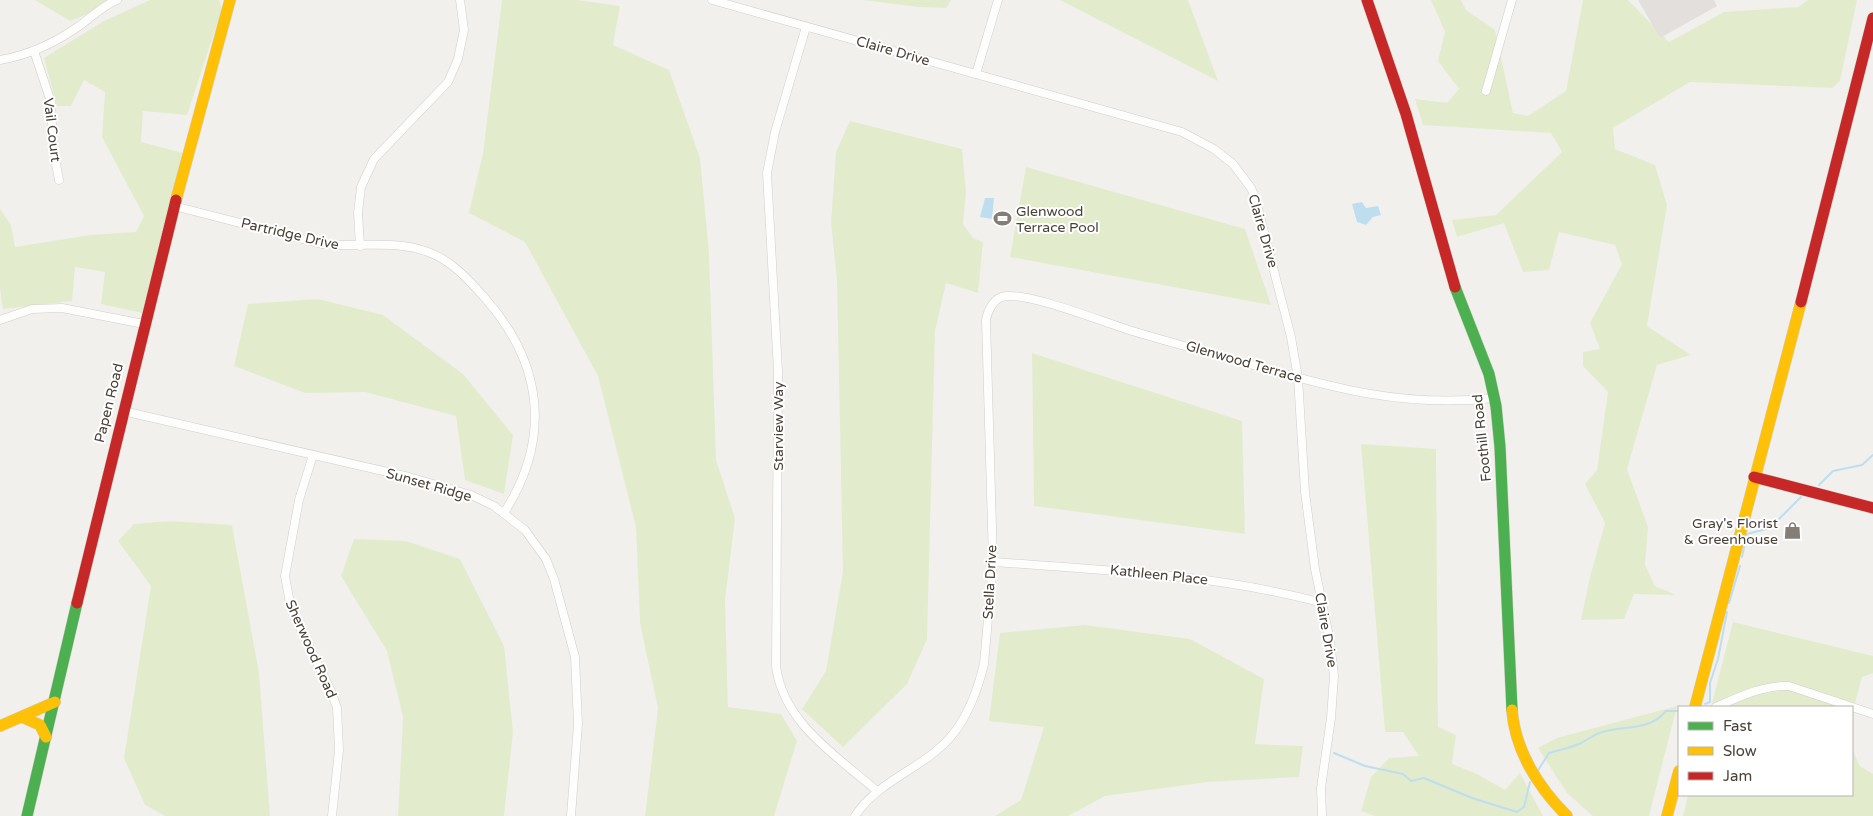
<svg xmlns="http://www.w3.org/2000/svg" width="1873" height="816" font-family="'Varela Round',sans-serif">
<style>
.green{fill:#e2eccd}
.parking{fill:#e2dfdc}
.water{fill:#bedef0}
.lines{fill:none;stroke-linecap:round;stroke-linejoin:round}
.stream{stroke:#bedef0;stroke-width:2}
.street-casing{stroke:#d0ceca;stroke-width:9}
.fast-casing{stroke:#d2cdc4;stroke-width:12}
.slow-casing{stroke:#d2cdc4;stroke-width:12}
.jam-casing{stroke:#d2cdc4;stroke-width:12}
.street{stroke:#fdfdfc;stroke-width:8}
.fast{stroke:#4caf50;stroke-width:11}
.slow{stroke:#ffc107;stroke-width:11}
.jam{stroke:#c62828;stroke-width:11}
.labels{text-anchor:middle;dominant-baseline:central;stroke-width:4;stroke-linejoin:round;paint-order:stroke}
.street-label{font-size:14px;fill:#494138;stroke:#fff}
.poi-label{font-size:14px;fill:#494138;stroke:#fff;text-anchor:start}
</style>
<rect width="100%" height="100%" fill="#f2f0ed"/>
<g class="green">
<polygon points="35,0 124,0 70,21"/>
<polygon points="150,0 219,0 222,9 187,115 143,111 141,142 183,153 142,313 101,304 105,272 75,267 72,301 3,309 0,289 0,209 11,225 15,247 90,235 136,232 144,216 102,137 105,92 84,80 71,106 57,106 44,58 104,21"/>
<polygon points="502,0 578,0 620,6 613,45 669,70 700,158 709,253 716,460 735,518 725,601 728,707 781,714 797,741 774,816 645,816 658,708 640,623 636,527 598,376 525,242 469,213 483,153"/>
<polygon points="863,0 951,0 946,8 919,7"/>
<polygon points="1060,0 1188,0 1218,81"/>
<polygon points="1431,0 1461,0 1466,10 1495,30 1513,113 1528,116 1566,91 1583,0 1628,0 1669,42 1724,12 1798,7 1808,0 1857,0 1840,81 1832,88 1690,82 1613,128 1615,149 1655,165 1667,205 1647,326 1691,355 1657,365 1627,469 1648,527 1645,565 1655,586 1676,595 1634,594 1624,619 1581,620 1590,577 1605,523 1585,484 1597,470 1608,392 1583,366 1583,352 1600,349 1590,323 1622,264 1615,245 1559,232 1549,270 1523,272 1504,223 1457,237 1452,220 1496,215 1562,152 1551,133 1423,125 1415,99 1447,103 1459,89 1438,61 1445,32"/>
<polygon points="850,121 962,149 966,192 963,224 973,238 983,242 978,293 946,283 935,331 927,639 907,684 843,747 802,709 826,671 843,571 837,281 831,222 836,152"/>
<polygon points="1026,167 1245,229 1271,305 1010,257"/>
<polygon points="318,299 383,315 463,374 513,435 504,494 465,480 456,416 365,392 305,393 234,366 248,304"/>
<polygon points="1032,353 1242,421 1245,534 1034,506"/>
<polygon points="1361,444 1436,449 1438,727 1456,735 1452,764 1477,774 1505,790 1520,773 1543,816 1375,816 1361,811 1371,777 1389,758 1419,756 1403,732 1385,732"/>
<polygon points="169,521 232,525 259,673 270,816 165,816 145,805 124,758 151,586 118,541 134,524"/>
<polygon points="354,539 406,541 460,559 504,646 513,732 504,816 398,816 403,717 387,651 341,576"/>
<polygon points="1733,622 1873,656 1873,673 1862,677 1852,714 1852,707 1711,707"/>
<polygon points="1085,625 1190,639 1264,679 1255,744 1303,746 1299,777 1208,782 1105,796 1068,816 995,816 1021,800 1044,727 989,721 1000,633"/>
<polygon points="1677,706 1649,816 1593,816 1567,793 1538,748 1557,738"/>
<polygon points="1852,749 1860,766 1873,774 1873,816 1683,816 1688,795 1852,795"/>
</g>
<polygon class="parking" points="1638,0 1714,0 1717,6 1660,38"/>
<g class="water">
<polygon points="985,198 994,198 992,219 980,217"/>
<polygon points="1362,202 1366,208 1378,206 1381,215 1373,217 1366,225 1357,222 1352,204"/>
</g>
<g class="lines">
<g class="stream">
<polyline points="1819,485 1833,471 1862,465 1873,455"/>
<polyline points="1742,557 1747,534 1770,528 1801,497"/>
<polyline points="1729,603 1740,566"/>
<polyline points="1705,704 1710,702 1710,683 1718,659 1727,612"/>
<polyline points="1334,753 1365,766 1403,774 1411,781 1424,778 1472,798 1517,812 1524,807 1530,782"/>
<path d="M1537 772 1549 753C1559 750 1570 748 1579 744 1585 741 1591 737 1597 734 1621 724 1648 733 1666 711H1679"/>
</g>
<defs>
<g id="street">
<polyline points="712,0 1182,132 1214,149 1233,164 1251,188 1255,197 1291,337 1298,378 1305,492 1315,569 1330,641 1334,676 1331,718 1321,788 1322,816"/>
<path d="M806 27 775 132 767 173 778 371 776 666C783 723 837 756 877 791"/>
<polyline points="34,51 51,102 53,148 59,180"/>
<path d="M0 60C29 55 55 43 79 26 92 17 102 6 117 0"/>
<polyline points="976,74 998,0"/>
<polyline points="1486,91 1512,0"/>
<path d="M174 206 322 244C357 248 395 239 428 252 451 260 468 279 484 297 543 363 552 438 504 513"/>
<polyline points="360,246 358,213 361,187 374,159 448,82 458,59 464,30 460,0"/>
<polyline points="0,320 32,309 62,308 144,324"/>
<polyline points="123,411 409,477 471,495 494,506 525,530 546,559 554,579 575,657 578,724 571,816"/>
<polyline points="313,455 299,500 285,576 291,609 331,691 337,708 339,750 332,816"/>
<path d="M993 562C1104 570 1215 574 1323 603"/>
<path d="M1716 707C1739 697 1763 685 1789 686L1873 714"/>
<path d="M855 816C879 779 926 768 953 734 969 714 978 689 984 664L993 562 986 320C988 310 994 297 1006 296 1033 294 1100 321 1129 330 1168 342 1207 352 1246 363 1332 388 1404 408 1494 398"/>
</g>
<g id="fast">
<polyline points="1455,287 1489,374 1496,406 1500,447 1512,710"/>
<polyline points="27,816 77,603"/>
</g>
<g id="slow">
<polyline points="176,200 230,0"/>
<polyline points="1695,707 1801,302"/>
<path d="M1512 710C1515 751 1539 788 1567 816"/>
<polyline points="22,717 40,725 46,737"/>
<polyline points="0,726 55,702"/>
<polyline points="1667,816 1679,771"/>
</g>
<g id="jam">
<polyline points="1367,0 1406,114 1455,287"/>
<polyline points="1801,302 1873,18"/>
<polyline points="1754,477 1873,508"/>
<polyline points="77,603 176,200"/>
</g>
</defs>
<use href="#street" class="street-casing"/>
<use href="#fast" class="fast-casing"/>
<use href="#slow" class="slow-casing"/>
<use href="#jam" class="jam-casing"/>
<use href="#street" class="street"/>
<use href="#fast" class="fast"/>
<use href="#slow" class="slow"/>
<use href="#jam" class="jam"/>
</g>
<defs>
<symbol id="stadium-bare" viewBox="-9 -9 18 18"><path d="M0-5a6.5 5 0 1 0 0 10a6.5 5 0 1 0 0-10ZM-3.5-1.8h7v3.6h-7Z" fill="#847e77" stroke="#fff" stroke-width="2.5" paint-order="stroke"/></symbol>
<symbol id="shop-bare" viewBox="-9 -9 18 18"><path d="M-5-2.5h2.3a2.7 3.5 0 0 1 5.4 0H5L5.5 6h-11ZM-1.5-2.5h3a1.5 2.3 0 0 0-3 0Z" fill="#847e77" stroke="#fff" stroke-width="2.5" paint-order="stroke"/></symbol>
</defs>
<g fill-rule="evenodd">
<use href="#stadium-bare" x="990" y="206" width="25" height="25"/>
<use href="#shop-bare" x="1780" y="518" width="25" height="25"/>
</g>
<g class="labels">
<g class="street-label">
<text transform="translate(893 51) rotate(16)">Claire Drive</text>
<text transform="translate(52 130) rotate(83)">Vail Court</text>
<text transform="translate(1263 231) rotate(74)">Claire Drive</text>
<text transform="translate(290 234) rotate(13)">Partridge Drive</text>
<text transform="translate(1244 362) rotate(16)">Glenwood Terrace</text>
<text transform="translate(109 403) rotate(-76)">Papen Road</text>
<text transform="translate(778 426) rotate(-90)">Starview Way</text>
<text transform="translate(1482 438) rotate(-96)">Foothill Road</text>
<text transform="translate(429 485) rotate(16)">Sunset Ridge</text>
<text transform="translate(1159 575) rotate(6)">Kathleen Place</text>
<text transform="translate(990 582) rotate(-87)">Stella Drive</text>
<text transform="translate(1326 630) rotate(80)">Claire Drive</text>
<text transform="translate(311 649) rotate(66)">Sherwood Road</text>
</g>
<g class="poi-label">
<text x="1016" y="211">Glenwood<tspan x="1016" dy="16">Terrace Pool</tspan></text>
<text x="1778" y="523" text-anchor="end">Gray's Florist<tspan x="1778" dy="16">&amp; Greenhouse</tspan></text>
</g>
</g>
<rect x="1678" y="706" width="175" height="90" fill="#ffffff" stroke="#b6b3af"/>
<rect x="1688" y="722" width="25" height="8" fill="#4caf50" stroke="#b6b3af"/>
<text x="1723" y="731" font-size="15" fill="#494138">Fast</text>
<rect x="1688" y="747" width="25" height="8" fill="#ffc107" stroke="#b6b3af"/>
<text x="1723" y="756" font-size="15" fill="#494138">Slow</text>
<rect x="1688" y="772" width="25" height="8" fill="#c62828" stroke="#b6b3af"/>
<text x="1723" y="781" font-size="15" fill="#494138">Jam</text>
</svg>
